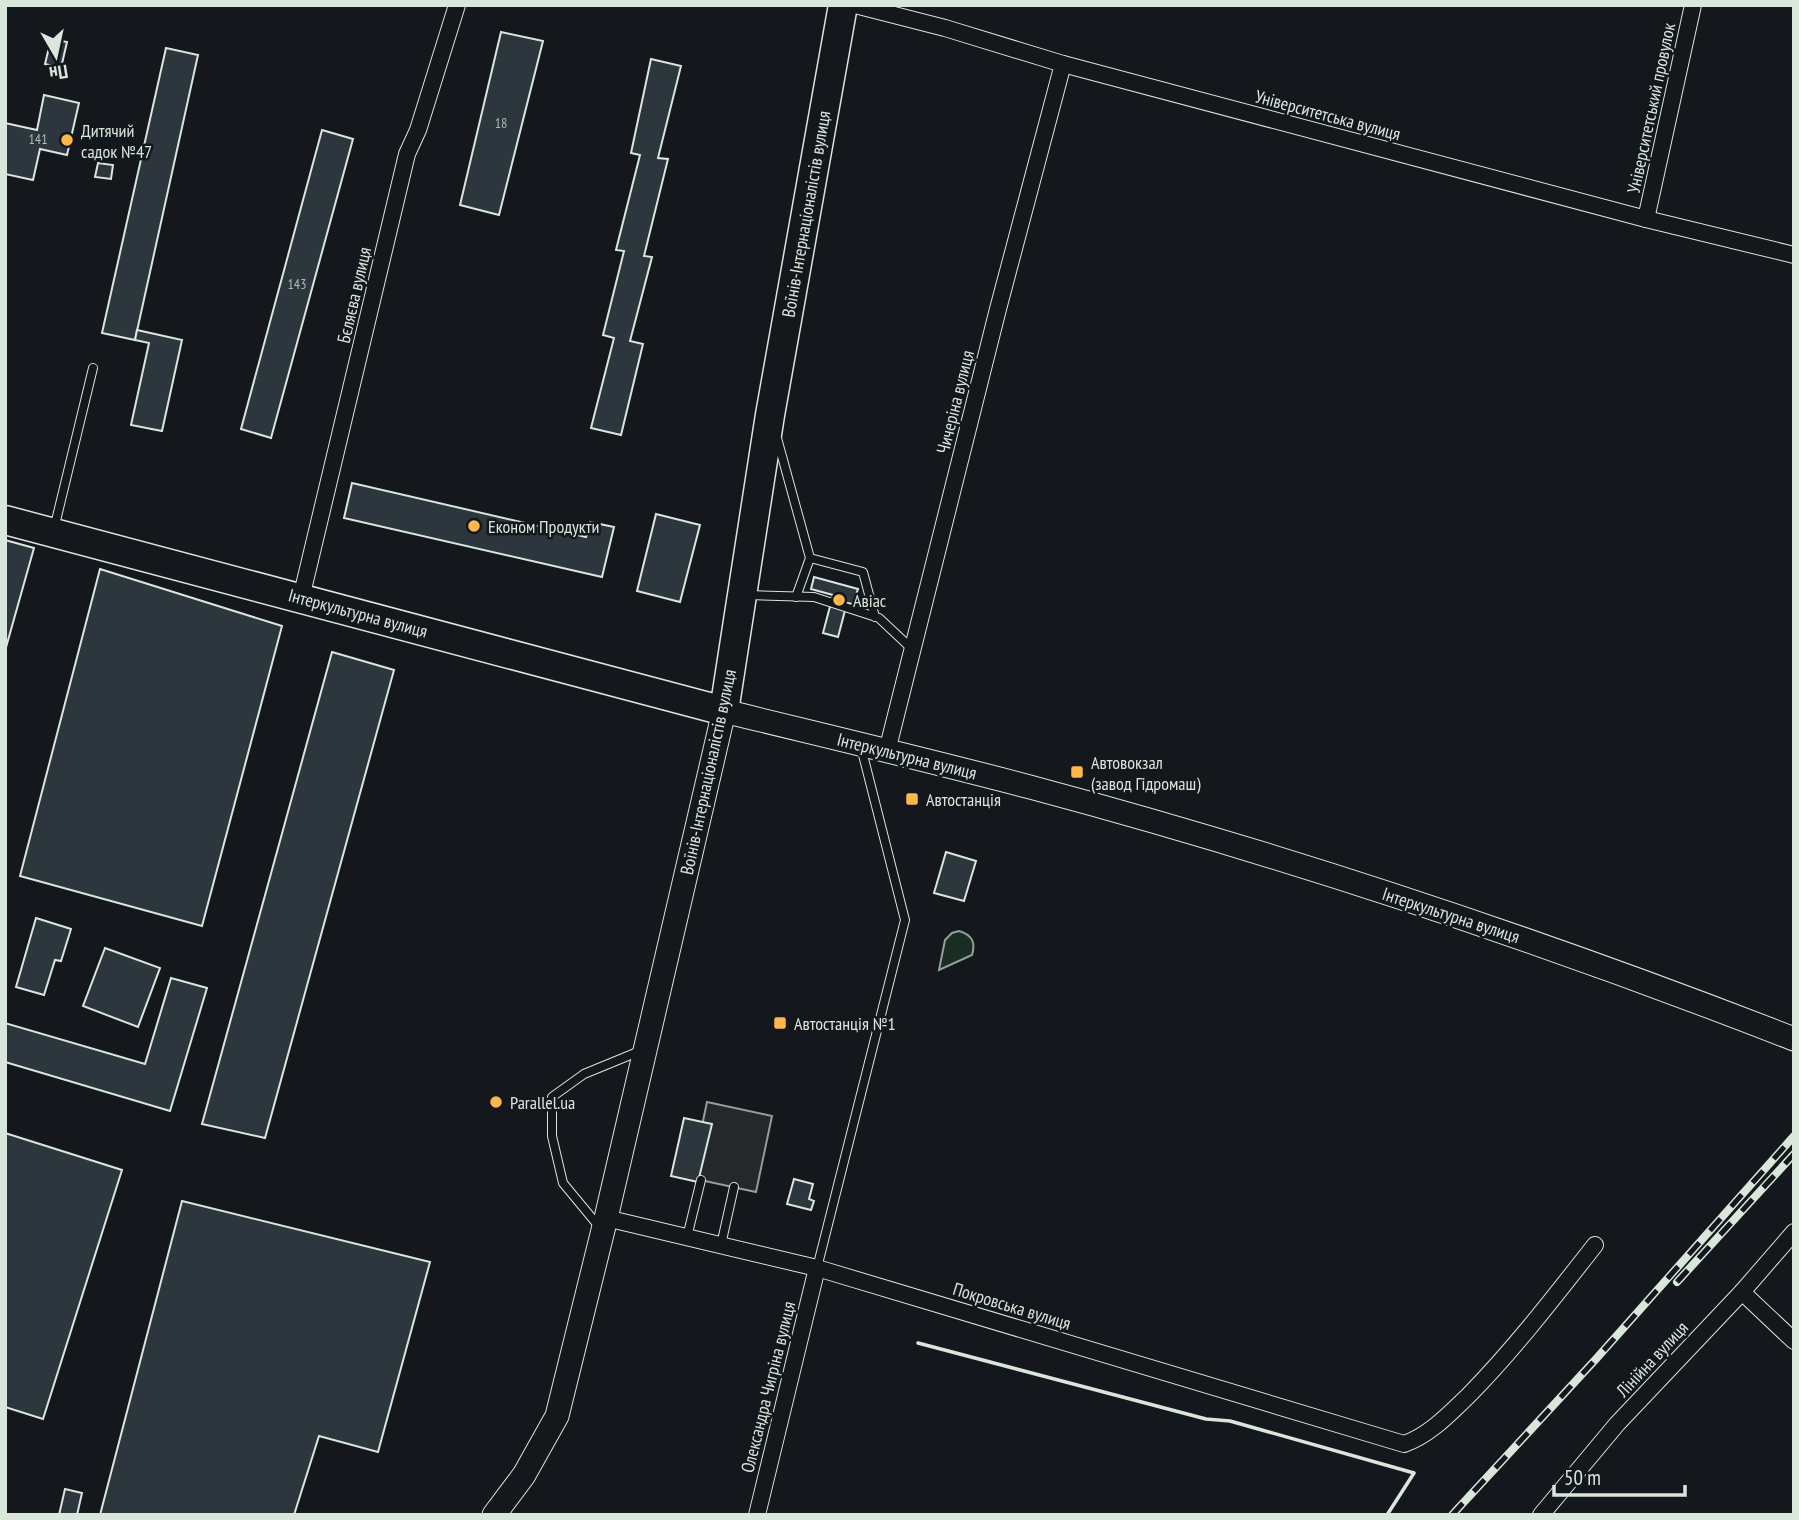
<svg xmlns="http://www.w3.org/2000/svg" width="1799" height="1520" font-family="'PT Sans Narrow',sans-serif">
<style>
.green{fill:#1a2d24;stroke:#939e99;stroke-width:2}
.parking{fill:#24282b;stroke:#939e99;stroke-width:2}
.building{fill:#2c363c;stroke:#d8e6dc;stroke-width:2}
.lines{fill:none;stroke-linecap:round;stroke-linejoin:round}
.lane-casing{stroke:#d8e6dc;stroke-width:10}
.street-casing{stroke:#d8e6dc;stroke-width:18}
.secondary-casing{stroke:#d8e6dc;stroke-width:25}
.highway-casing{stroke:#d8e6dc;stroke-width:31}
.lane{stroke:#14181c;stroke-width:8}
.street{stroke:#14181c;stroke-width:16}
.secondary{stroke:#14181c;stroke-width:23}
.highway{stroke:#14181c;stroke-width:28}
.rail-casing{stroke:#d8e6dc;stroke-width:8}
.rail{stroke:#14181c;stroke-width:5;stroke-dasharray:16;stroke-linecap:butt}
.wall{stroke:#d8e6dc;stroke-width:3.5}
.poi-dot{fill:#ffb74d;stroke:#14181c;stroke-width:2.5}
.labels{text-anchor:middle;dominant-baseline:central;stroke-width:5;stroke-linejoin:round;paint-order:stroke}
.number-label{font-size:14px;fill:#adbab4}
.street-label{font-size:18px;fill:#d8e6dc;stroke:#14181c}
.poi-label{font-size:18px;fill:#d8e6dc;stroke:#14181c;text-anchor:start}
</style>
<rect width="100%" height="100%" fill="#14181c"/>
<path class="green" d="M959 931C972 935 976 942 972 955L939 970 945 940 952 933Z"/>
<polygon class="parking" points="707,1102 772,1116 756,1192 691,1178"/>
<g class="building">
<polygon points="501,32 543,41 499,215 460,205"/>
<polygon points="51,39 67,42 61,68 45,64"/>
<polygon points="166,48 198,55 135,340 102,333"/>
<polygon points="651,59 681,66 658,158 668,159 644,256 652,257 630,341 643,344 621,435 591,428 614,338 603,335 624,251 616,250 640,155 631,153"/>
<polygon points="44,95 79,103 67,155 40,149 33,180 5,174 5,123 37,130"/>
<polygon points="322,130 353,139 271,438 241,429"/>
<polygon points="98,163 113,165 111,179 95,177"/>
<polygon points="137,330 182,340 162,431 131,425 149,343 135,340"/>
<polygon points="352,483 586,537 590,522 614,527 602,577 344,518"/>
<polygon points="656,514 700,525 680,602 637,591"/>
<polygon points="5,540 34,548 5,651"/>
<polygon points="100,569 282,626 202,926 20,876"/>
<polygon points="814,577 858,589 853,604 847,603 838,637 823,633 833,595 811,589"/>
<polygon points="332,652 394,670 265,1138 202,1124"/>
<polygon points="946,852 976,861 964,901 934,893"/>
<polygon points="36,918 71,929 61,961 55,960 44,995 16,987"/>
<polygon points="105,948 160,968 138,1027 83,1006"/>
<polygon points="171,978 207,988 170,1111 5,1062 5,1023 145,1064"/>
<polygon points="684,1118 712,1124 698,1182 671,1176"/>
<polygon points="5,1133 122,1170 43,1419 5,1407"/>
<polygon points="794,1179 813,1184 809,1199 814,1201 811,1210 787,1204"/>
<polygon points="182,1201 430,1262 378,1452 319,1436 294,1515 100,1515"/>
<polygon points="65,1489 82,1493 77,1515 59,1515"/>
</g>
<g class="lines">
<defs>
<g id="lane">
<polyline points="777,438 810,558 796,597"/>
<polyline points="54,529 93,368"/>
<polyline points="810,558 863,572 875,617"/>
<polyline points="749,595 814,597 879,618 912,649"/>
<polyline points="601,1229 563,1183 552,1136 552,1097 584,1074 640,1051"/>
<polyline points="687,1237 701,1180"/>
<polyline points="721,1245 734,1187"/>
<polyline points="817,1268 905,920 861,747"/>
</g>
<g id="street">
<polyline points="855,5 945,28 1063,64 1646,219 1794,255"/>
<polyline points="1646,219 1693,5"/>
<polyline points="301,598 407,154 418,130 457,5"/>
<polyline points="887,751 998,309 1063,64"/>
<path d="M606 1218 817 1268 1404 1444C1430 1435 1450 1413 1469 1395 1515 1348 1555 1296 1595 1245"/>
<polyline points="1742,1292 1794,1341"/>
<polyline points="757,1515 817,1268"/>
<polyline points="1541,1515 1617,1424 1742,1292 1794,1232"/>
</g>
<path id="secondary" d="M494 1515 524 1475 557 1416 606 1218 724 711C826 736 928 760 1030 787 1288 856 1545 942 1794 1039"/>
<polyline id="highway" points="5,520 724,711 770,415 843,5"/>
</defs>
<use href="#lane" class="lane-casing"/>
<use href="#street" class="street-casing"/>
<use href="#secondary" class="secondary-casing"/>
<use href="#highway" class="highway-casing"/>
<use href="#lane" class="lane"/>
<use href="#street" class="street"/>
<use href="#secondary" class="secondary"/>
<use href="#highway" class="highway"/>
<defs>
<g id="rail">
<polyline points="1677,1282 1794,1154"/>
<polyline points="1452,1515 1596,1359 1794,1136"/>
</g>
</defs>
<use href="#rail" class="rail-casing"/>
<use href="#rail" class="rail"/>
<polyline class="wall" points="918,1343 1206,1419 1230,1421 1414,1473 1387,1515"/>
</g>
<g class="poi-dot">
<circle cx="67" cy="140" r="7"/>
<circle cx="474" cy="526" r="7"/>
<circle cx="839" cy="600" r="7"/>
<rect x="1070" y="765" width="14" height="14" rx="3.5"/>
<rect x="905" y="792" width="14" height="14" rx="3.5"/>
<rect x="773" y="1016" width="14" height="14" rx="3.5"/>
<circle cx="496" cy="1102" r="7"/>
</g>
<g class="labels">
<g class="number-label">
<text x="501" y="123">18</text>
<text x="38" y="139">141</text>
<text x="297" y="284">143</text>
</g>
<g class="street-label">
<text transform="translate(1651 108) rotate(-78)">Університетський провулок</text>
<text transform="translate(1328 115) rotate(15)">Університетська вулиця</text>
<text transform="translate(806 214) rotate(-80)">Воїнів-Інтернаціоналістів вулиця</text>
<text transform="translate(354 295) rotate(-77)">Бєляєва вулиця</text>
<text transform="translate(955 402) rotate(-76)">Чичеріна вулиця</text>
<text transform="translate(358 613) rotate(15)">Інтеркультурна вулиця</text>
<text transform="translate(907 756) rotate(14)">Інтеркультурна вулиця</text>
<text transform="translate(708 772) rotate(-78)">Воїнів-Інтернаціоналістів вулиця</text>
<text transform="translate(1451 915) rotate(18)">Інтеркультурна вулиця</text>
<text transform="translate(1012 1306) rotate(17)">Покровська вулиця</text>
<text transform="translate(1652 1359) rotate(-47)">Лінійна вулиця</text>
<text transform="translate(768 1387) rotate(-76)">Олександра Чигріна вулиця</text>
</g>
<g class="poi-label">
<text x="81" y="130">Дитячий<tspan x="81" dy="21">садок №47</tspan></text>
<text x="488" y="526">Економ Продукти</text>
<text x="853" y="600">Авіас</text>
<text x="1091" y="762">Автовокзал<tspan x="1091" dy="21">(завод Гідромаш)</tspan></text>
<text x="926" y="799">Автостанція</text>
<text x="794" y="1023">Автостанція №1</text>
<text x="510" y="1102">Parallel.ua</text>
</g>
</g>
<rect width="1799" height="1520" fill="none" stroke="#d8e6dc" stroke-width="14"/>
<g transform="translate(56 56) rotate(171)" stroke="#14181c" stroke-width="5" paint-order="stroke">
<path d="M0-5L12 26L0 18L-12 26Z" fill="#d8e6dc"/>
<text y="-10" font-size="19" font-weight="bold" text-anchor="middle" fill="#d8e6dc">Пн</text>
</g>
<path d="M1554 1485v10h131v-10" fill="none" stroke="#d8e6dc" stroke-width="3.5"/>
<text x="1564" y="1485" font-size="21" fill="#d8e6dc" stroke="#14181c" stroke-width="5" paint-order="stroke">50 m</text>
</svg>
